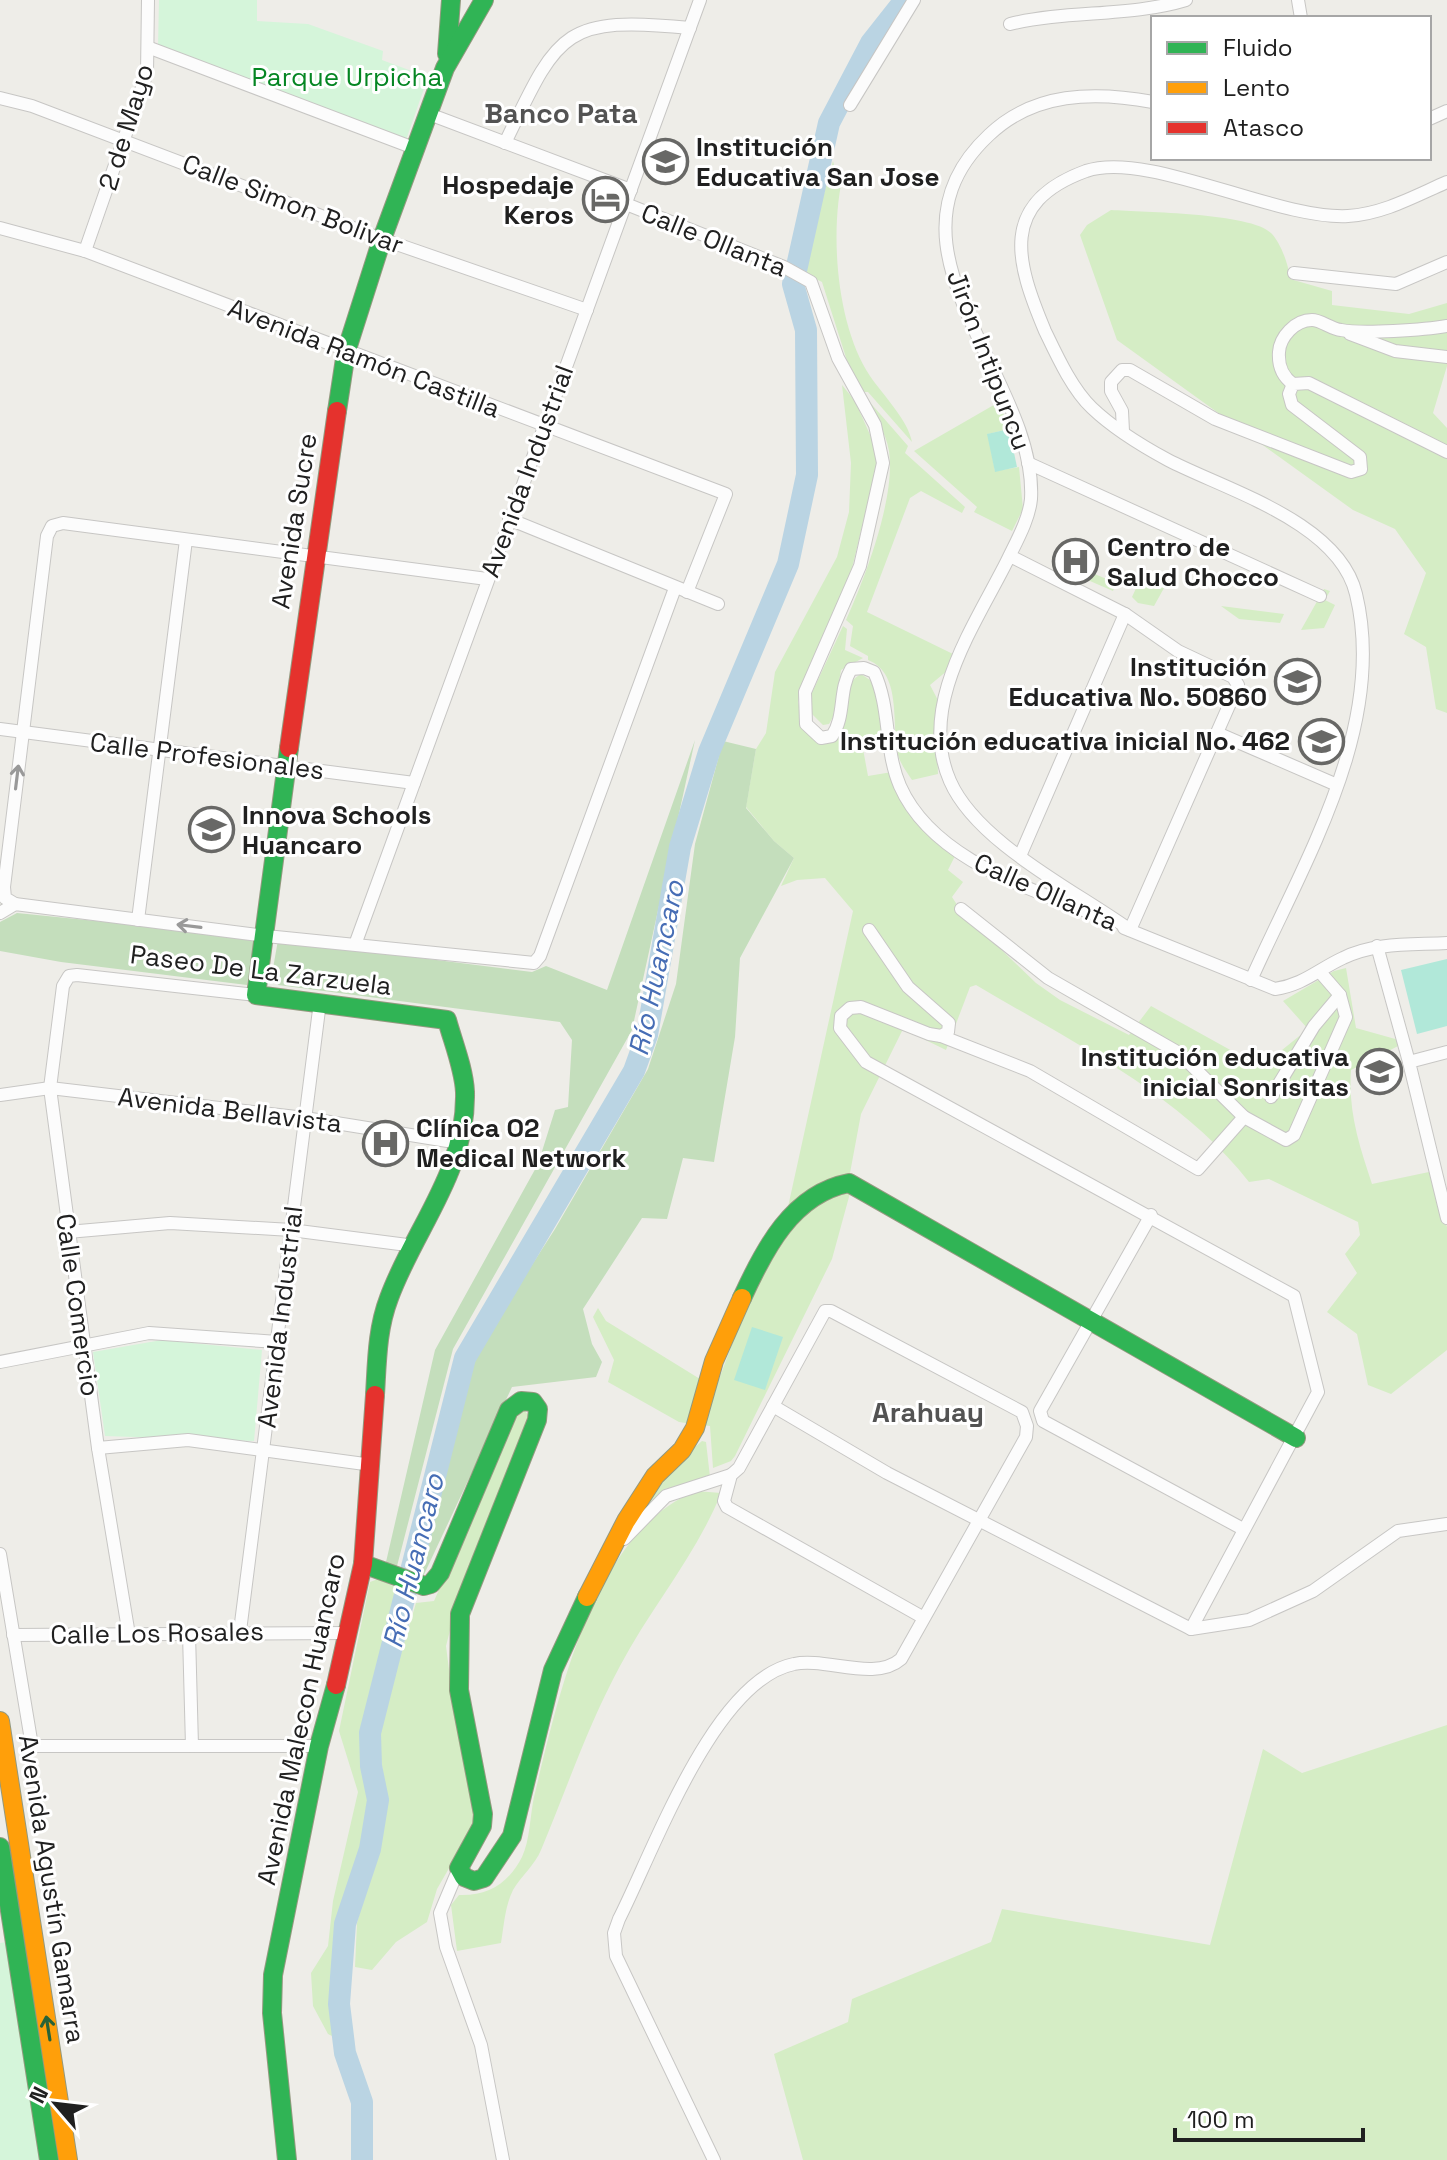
<svg xmlns="http://www.w3.org/2000/svg" width="1447" height="2160" font-family="'Space Grotesk',sans-serif">
<style>
.grass{fill:#d5edc5}
.forest{fill:#c4debc}
.park{fill:#d5f5da}
.pitch{fill:#b1e8d9}
.lines{fill:none;stroke-linecap:round;stroke-linejoin:round}
.river{stroke:#bad4e3;stroke-width:22}
.street-casing{stroke:#c7c6c4;stroke-width:14}
.fast-casing{stroke:#93997f;stroke-width:20}
.slow-casing{stroke:#93997f;stroke-width:20}
.jam-casing{stroke:#93997f;stroke-width:20}
.street{stroke:#fcfcfc;stroke-width:12}
.fast{stroke:#30b455;stroke-width:18}
.slow{stroke:#ff9f0a;stroke-width:18}
.jam{stroke:#e5322d;stroke-width:18}
.oneway{stroke:#999}
.oneway2{stroke:#276338}
.labels{text-anchor:middle;dominant-baseline:central;stroke-width:6;stroke-linejoin:round;paint-order:stroke}
.park-label{font-size:26px;fill:#058623;stroke:#fff}
.street-label{font-size:26px;fill:#202020;stroke:#fff}
.poi-label{font-size:26px;font-weight:bold;fill:#202020;stroke:#fff;text-anchor:start}
.neighbourhood-label{font-size:28px;font-weight:bold;fill:#535353;stroke:#fff}
.water-label{font-size:28px;font-style:italic;fill:#466db5;stroke:#fff}
</style>
<rect width="100%" height="100%" fill="#eeede8"/>
<g class="grass">
<path d="M833 161 835 169 844 171C829 229 836 325 870 376 883 395 908 420 912 442L868 392H862L849 367 822 282 802 272Z"/>
<path d="M1111 210C1143 212 1251 213 1271 233 1281 243 1289 266 1290 279L1332 291V305L1409 314 1447 303V366L1433 413 1447 428V713L1436 709 1426 647 1404 634 1426 573 1395 529 1353 510 1117 340 1080 235 1087 225Z"/>
<path d="M842 385 855 401 871 437 877 464 848 585 803 682 798 702 805 730 829 741C861 728 834 688 861 674L876 684 884 735 861 738 868 776 892 772 897 791 958 850 948 870 963 882 952 897 961 911 1036 983 1060 1000 1129 1035 1151 1006 1261 1067 1308 1029 1283 1001 1334 971 1346 968 1356 1028 1406 1042 1351 1070C1348 1111 1359 1145 1372 1184L1429 1172 1447 1227V1350L1391 1394 1368 1385 1357 1334 1327 1312 1357 1273 1345 1254 1360 1235 1358 1222 1269 1179 1249 1182C1181 1094 1070 1041 976 985L970 987 946 1050 903 1029 861 1114 850 1173 821 1185 786 1216 853 911 825 878 797 880 781 886 794 858 774 841 746 807 756 749 766 733 775 672 837 557 849 512 851 463Z"/>
<path d="M867 399 908 446 905 453 965 507 962 513 921 491 910 498 867 612 953 654 948 670 930 685 941 706 936 726 938 774 912 780C908 774 902 766 899 758 890 728 904 674 868 660V656L850 646 853 626 846 620C865 578 896 497 889 451 886 432 874 416 867 399Z"/>
<polygon points="999,402 1009,429 988,434 995,471 1019,467 1023,509 1012,531 974,512 977,507 914,451"/>
<polygon points="1071,564 1116,583 1113,591 1067,571"/>
<polygon points="1145,580 1164,588 1154,606 1138,603 1132,597 1138,584 1142,586"/>
<polygon points="1324,589 1330,591 1325,600 1335,605 1324,628 1301,630"/>
<polygon points="1221,606 1284,614 1280,623 1239,619"/>
<polygon points="843,626 847,629 845,650 863,658 841,670 833,717 829,724 823,725 811,713 810,697"/>
<polygon points="852,1186 832,1259 735,1456 731,1461 713,1468 710,1426 702,1425 763,1261 810,1204"/>
<polygon points="598,1308 606,1321 700,1379 692,1424 679,1422 608,1382 614,1360 593,1317"/>
<polygon points="524,1410 529,1416 456,1607 446,1646 452,1693 477,1806 474,1825 437,1889 427,1922 396,1942 372,1970 355,1967 357,1923 388,1805 377,1734 416,1603 434,1601 514,1420"/>
<polygon points="702,1441 706,1442 710,1477 665,1489 627,1522 678,1462"/>
<path d="M696 1491 721 1493C697 1554 651 1607 620 1666 588 1725 567 1788 541 1850 535 1865 521 1876 513 1890 505 1906 504 1925 501 1943L457 1951 451 1905 459 1895C488 1896 508 1884 522 1857 530 1840 530 1816 534 1797 558 1700 592 1532 696 1491Z"/>
<polygon points="378,1579 399,1589 362,1740 372,1798 368,1838 337,1936 333,2003 338,2039 328,2034 313,2006 311,1973 328,1946 333,1901 358,1792 339,1731 370,1582"/>
<polygon points="1447,1725 1447,2160 803,2160 774,2054 848,2022 852,1999 991,1942 1002,1909 1210,1945 1263,1749 1302,1773"/>
</g>
<g class="forest">
<polygon points="695,740 632,1030 453,1349 396,1570 386,1562 435,1350 538,1164 555,1110 568,1107 572,1040 560,1022 278,985 272,974 278,940 532,972 546,966 607,990"/>
<polygon points="723,741 756,749 746,808 774,841 794,858 740,958 735,1037 714,1162 683,1158 667,1219 642,1218 583,1309 592,1344 602,1362 596,1377 512,1387 420,1583 414,1581 470,1370 483,1341 555,1229 648,1069 676,984 695,844"/>
<polygon points="17,913 255,937 247,985 61,962 0,951 0,922"/>
</g>
<g class="park">
<polygon points="159,0 257,0 257,21 308,24 383,51 382,60 428,77 406,140 158,47"/>
<polygon points="162,1340 262,1350 254,1441 105,1436 93,1352"/>
<polygon points="14,1941 42,2160 0,2160 0,1943"/>
</g>
<g class="pitch">
<polygon points="1009,429 1017,467 995,472 987,434"/>
<polygon points="1447,959 1447,1026 1417,1034 1401,970"/>
<polygon points="752,1327 783,1337 765,1390 734,1380"/>
</g>
<g class="lines">
<polyline class="river" points="362,2160 362,2102 345,2053 339,2004 345,1924 370,1849 378,1800 371,1766 370,1733 465,1358 634,1071 647,1035 680,847 709,752 788,564 807,475 806,330 793,284 829,123 871,43 905,0"/>
<defs>
<g id="street">
<polyline points="1298,0 1301,18"/>
<path d="M1010 24C1068 10 1130 17 1186 0"/>
<polyline points="150,48 414,148"/>
<polyline points="0,98 32,106 382,239 587,310"/>
<polyline points="850,105 914,0"/>
<polyline points="429,114 631,190"/>
<polyline points="1429,119 1447,111"/>
<path d="M505 143C558 33 562 15 690 28"/>
<path d="M626 204 784 267 811 282 838 358 875 425 883 463 860 566 805 692 806 724 821 738 832 736C846 715 838 691 851 669L864 668 874 672C891 708 884 749 900 786 934 863 1037 890 1108 920"/>
<polyline points="0,228 85,251 726,494 687,592"/>
<polyline points="85,251 147,73 148,0"/>
<polyline points="1294,273 1396,284 1447,262"/>
<polyline points="1350,334 1395,351 1447,357"/>
<path d="M1293 384C1282 376 1278 366 1279 352 1280 337 1295 320 1312 320 1321 320 1331 329 1341 330 1361 334 1426 330 1447 326"/>
<polyline points="1123,431 1122,411 1111,391 1111,382 1122,370 1130,370 1215,419 1351,472 1361,469 1360,457 1292,405 1289,394 1293,384 1309,383 1447,452"/>
<polyline points="1028,463 1320,596"/>
<polyline points="509,519 718,604"/>
<path d="M1010 556 1125 614 1178 651 1233 677 1238 685 1130 930C1076 891 977 843 950 781 917 706 975 625 1007 561 1016 542 1029 520 1031 499 1038 378 868 248 989 135 1034 92 1094 91 1153 102"/>
<polyline points="0,729 414,783"/>
<polyline points="1217,733 1337,785"/>
<polyline points="1020,856 1125,614"/>
<polyline points="15,904 5,898 4,887 47,536 52,526 63,523 487,579"/>
<polyline points="961,909 1048,978 1179,1053 1244,1117"/>
<polyline points="0,913 15,904 266,936 534,963 540,956 675,588"/>
<polyline points="138,920 186,540"/>
<path d="M1124 928 1275 989C1303 985 1319 969 1343 958 1375 942 1412 945 1447 943"/>
<polyline points="869,930 908,987 949,1023 948,1032 941,1036 929,1034 861,1007 850,1008 841,1016 840,1028 866,1062 1294,1296 1318,1392 1191,1629"/>
<polyline points="356,942 700,0"/>
<polyline points="1377,946 1409,1062"/>
<path d="M1251 980C1303 863 1388 726 1356 594 1339 522 1226 490 1168 460 1142 446 1114 429 1092 408 1072 389 1057 356 1045 331 1016 262 998 203 1086 171 1148 150 1277 220 1348 216 1383 214 1415 196 1447 182"/>
<polyline points="941,1036 1030,1071 1198,1169 1244,1117 1286,1140 1294,1135 1346,1017 1340,995 1320,972"/>
<polyline points="1447,1052 1409,1062 1447,1218"/>
<polyline points="0,1095 50,1088 305,1118 460,1143"/>
<polyline points="1271,1097 1314,1026 1340,995"/>
<polyline points="1151,1215 1040,1411 1043,1421 1243,1529"/>
<polyline points="68,1232 170,1223 291,1230 415,1246"/>
<polyline points="0,1362 149,1333 277,1342"/>
<polyline points="773,1406 887,1473 1191,1629 1249,1620 1313,1591 1398,1531 1447,1524"/>
<polyline points="98,1448 188,1440 372,1465"/>
<polyline points="624,1539 666,1496 731,1475"/>
<polyline points="0,1554 32,1746 319,1746"/>
<polyline points="240,1631 320,1002"/>
<polyline points="189,1634 192,1746"/>
<polyline points="13,1635 350,1633"/>
<polyline points="129,1635 98,1448 50,1088 63,986 69,976 77,975 256,995"/>
<polyline points="459,1868 440,1913 446,1947 481,2045 503,2160"/>
<path d="M714 2160 616 1956 614 1933 619 1919C654 1850 714 1680 794 1664 825 1657 875 1682 901 1659L1026 1437 1027 1426 1022 1412 831 1311H825L739 1468 731 1475 724 1501 727 1507 924 1618"/>
</g>
<g id="fast">
<polyline points="447,54 451,0"/>
<polyline points="337,411 346,352 382,239 445,68 484,0"/>
<path d="M289 748 256 995 447 1020C453 1042 464 1069 465 1092 467 1172 415 1227 389 1298 377 1329 377 1362 375 1395"/>
<path d="M742 1298C764 1250 792 1194 849 1183L1296 1438"/>
<polyline points="363,1564 424,1586 431,1584 440,1573 509,1410 521,1401 533,1402 538,1409 537,1420 460,1614 459,1690 483,1814 482,1826 459,1868 464,1877 474,1881 484,1878 512,1836 553,1670 587,1597"/>
<polyline points="0,1847 49,2160"/>
<polyline points="287,2160 272,2013 273,1975 319,1746 336,1685"/>
</g>
<g id="slow">
<polyline points="587,1597 626,1521 655,1476 682,1450 695,1428 714,1361 742,1298"/>
<polyline points="0,1721 68,2160"/>
</g>
<g id="jam">
<polyline points="289,748 337,411"/>
<polyline points="336,1685 363,1564 375,1395"/>
</g>
</defs>
<use href="#street" class="street-casing"/>
<use href="#fast" class="fast-casing"/>
<use href="#slow" class="slow-casing"/>
<use href="#jam" class="jam-casing"/>
<use href="#street" class="street"/>
<use href="#fast" class="fast"/>
<use href="#slow" class="slow"/>
<use href="#jam" class="jam"/>
</g>
<defs><path id="oneway-shaft" d="M-6 0H5M1.5-3L5.5 0L1.5 3" fill="none" stroke-width="1.6" stroke-linecap="round" stroke-linejoin="round" transform="scale(2)"/></defs>
<g class="oneway">
<use href="#oneway-shaft" transform="translate(17 777) rotate(-83)"/>
<use href="#oneway-shaft" transform="translate(189 926) rotate(-173)"/>
</g>
<use class="oneway2" href="#oneway-shaft" transform="translate(48 2028) rotate(-99)"/>
<defs>
<symbol id="school-ring" viewBox="-11 -11 22 22"><circle r="9.5" fill="#fff" stroke="#686866" stroke-width="1.5"/><path d="M0-5L7-2L0 1L-7-2ZM-4 1L0 2.5L4 1V4Q0 6-4 4Z" fill="#686866"/></symbol>
<symbol id="hotel-ring" viewBox="-11 -11 22 22"><circle r="9.5" fill="#fff" stroke="#686866" stroke-width="1.5"/><path d="M-6-4.5h1.5V1H6V5H4.5V3h-9V5H-6ZM-4 0a1.8 1.8 0 1 1 3.6 0ZM.5 0V-2.5h3Q6-2.5 6 0Z" fill="#686866"/></symbol>
<symbol id="hospital-ring" viewBox="-11 -11 22 22"><circle r="9.5" fill="#fff" stroke="#686866" stroke-width="1.5"/><path d="M-5-5h3v3.5h4V-5h3V5h-3V1.5h-4V5h-3Z" fill="#686866"/></symbol>
</defs>
<g fill-rule="evenodd">
<use href="#school-ring" x="640" y="136" width="51" height="51"/>
<use href="#hotel-ring" x="580" y="174" width="51" height="51"/>
<use href="#hospital-ring" x="1050" y="536" width="51" height="51"/>
<use href="#school-ring" x="1272" y="656" width="51" height="51"/>
<use href="#school-ring" x="1296" y="716" width="51" height="51"/>
<use href="#school-ring" x="186" y="804" width="51" height="51"/>
<use href="#school-ring" x="1354" y="1046" width="51" height="51"/>
<use href="#hospital-ring" x="360" y="1118" width="51" height="51"/>
</g>
<g class="labels">
<g class="park-label">
<text x="347" y="77">Parque Urpicha</text>
</g>
<g class="street-label">
<text transform="translate(126 127) rotate(-73)">2 de Mayo</text>
<text transform="translate(293 204) rotate(21)">Calle Simon Bolivar</text>
<text transform="translate(714 240) rotate(22)">Calle Ollanta</text>
<text transform="translate(364 358) rotate(21)">Avenida Ramón Castilla</text>
<text transform="translate(989 360) rotate(69)">Jirón Intipuncu</text>
<text transform="translate(527 471) rotate(-70)">Avenida Industrial</text>
<text transform="translate(294 521) rotate(-81)">Avenida Sucre</text>
<text transform="translate(207 756) rotate(7)">Calle Profesionales</text>
<text transform="translate(1046 892) rotate(24)">Calle Ollanta</text>
<text transform="translate(261 970) rotate(7)">Paseo De La Zarzuela</text>
<text transform="translate(230 1110) rotate(7)">Avenida Bellavista</text>
<text transform="translate(78 1305) rotate(82)">Calle Comercio</text>
<text transform="translate(280 1317) rotate(-83)">Avenida Industrial</text>
<text transform="translate(157 1633) rotate(-1)">Calle Los Rosales</text>
<text transform="translate(301 1719) rotate(-78)">Avenida Malecon Huancaro</text>
<text transform="translate(52 1889) rotate(81)">Avenida Agustín Gamarra</text>
</g>
<g class="poi-label">
<text x="696" y="147">Institución<tspan x="696" dy="30">Educativa San Jose</tspan></text>
<text x="574" y="185" text-anchor="end">Hospedaje<tspan x="574" dy="30">Keros</tspan></text>
<text x="1107" y="547">Centro de<tspan x="1107" dy="30">Salud Chocco</tspan></text>
<text x="1267" y="667" text-anchor="end">Institución<tspan x="1267" dy="30">Educativa No. 50860</tspan></text>
<text x="1290" y="741" text-anchor="end">Institución educativa inicial No. 462</text>
<text x="242" y="815">Innova Schools<tspan x="242" dy="30">Huancaro</tspan></text>
<text x="1349" y="1057" text-anchor="end">Institución educativa<tspan x="1349" dy="30">inicial Sonrisitas</tspan></text>
<text x="416" y="1128">Clínica O2<tspan x="416" dy="30">Medical Network</tspan></text>
</g>
<g class="neighbourhood-label">
<text x="561" y="113">Banco Pata</text>
<text x="928" y="1412">Arahuay</text>
</g>
<g class="water-label">
<text transform="translate(656 968) rotate(-78)">Río Huancaro</text>
<text transform="translate(413 1561) rotate(-76)">Río Huancaro</text>
</g>
</g>
<rect x="1151" y="16" width="280" height="144" fill="#ffffff" stroke="#a6a6a6" stroke-width="2"/>
<rect x="1167" y="42" width="40" height="12" fill="#30b455" stroke="#a6a6a6" stroke-width="2"/>
<text x="1223" y="56" font-size="24" fill="#202020">Fluido</text>
<rect x="1167" y="82" width="40" height="12" fill="#ff9f0a" stroke="#a6a6a6" stroke-width="2"/>
<text x="1223" y="96" font-size="24" fill="#202020">Lento</text>
<rect x="1167" y="122" width="40" height="12" fill="#e5322d" stroke="#a6a6a6" stroke-width="2"/>
<text x="1223" y="136" font-size="24" fill="#202020">Atasco</text>
<g transform="translate(56 2104) rotate(298)" stroke="#ffffff" stroke-width="6" paint-order="stroke">
<path d="M0-6L14 30L0 20L-14 30Z" fill="#202020"/>
<text y="-12" font-size="22" font-weight="bold" text-anchor="middle" fill="#202020">N</text>
</g>
<path d="M1175 2128v12h188v-12" fill="none" stroke="#202020" stroke-width="4"/>
<text x="1187" y="2128" font-size="24" fill="#202020" stroke="#ffffff" stroke-width="6" paint-order="stroke">100 m</text>
</svg>
